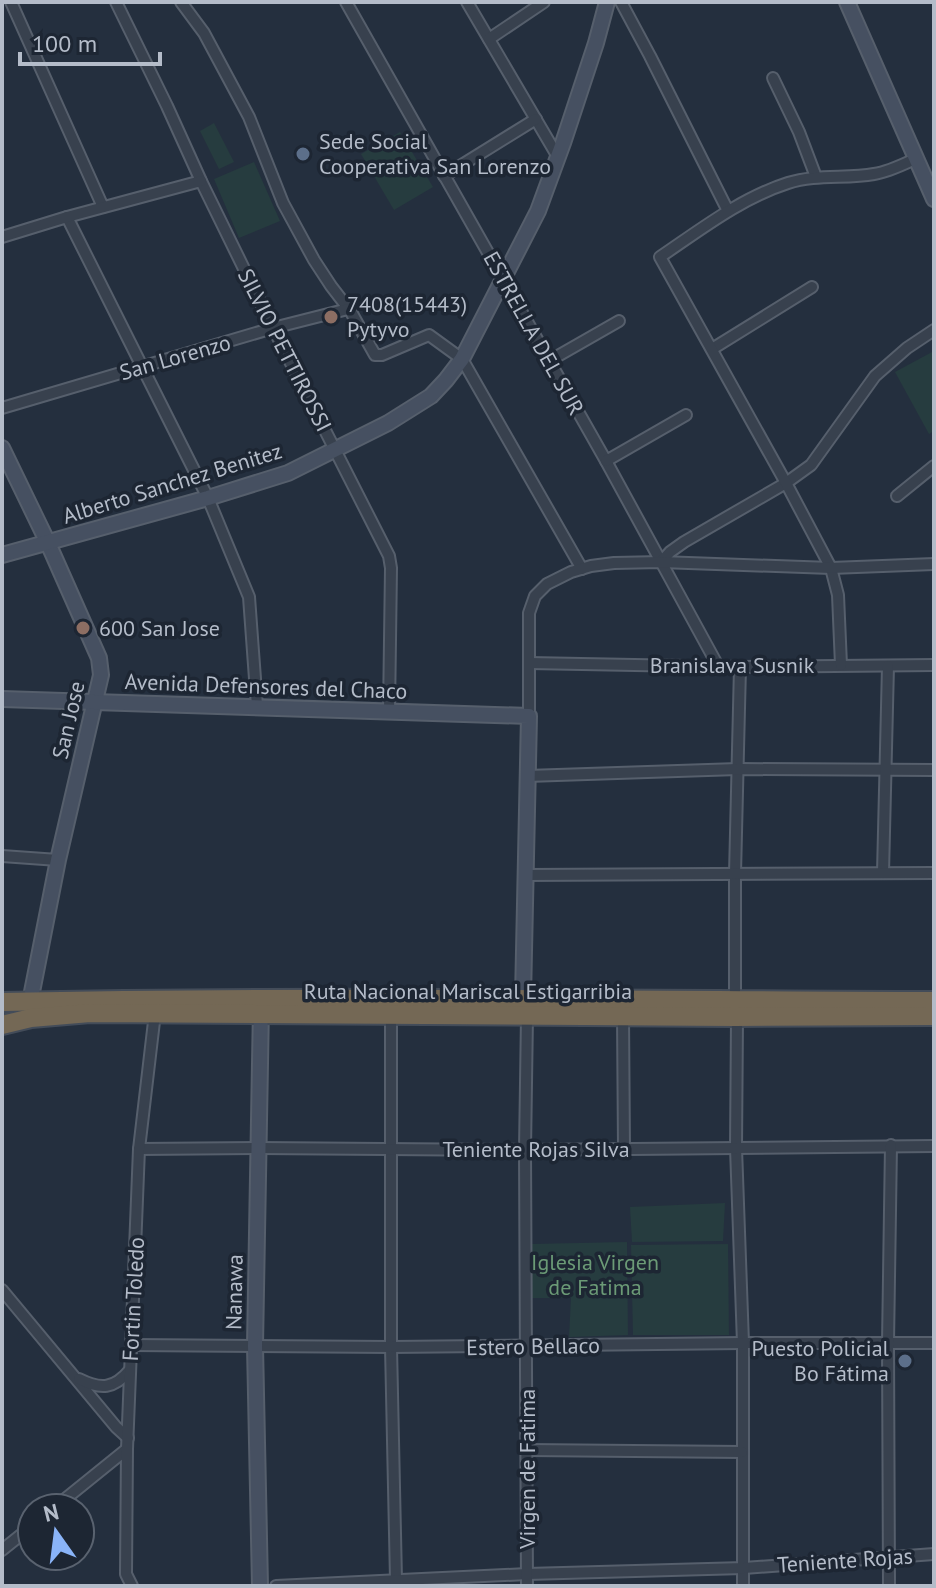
<svg xmlns="http://www.w3.org/2000/svg" width="936" height="1588" font-family="'PT Sans',sans-serif">
<style>
.green{fill:#263c3f}
.lines{fill:none;stroke-linecap:round;stroke-linejoin:round}
.street-casing{stroke:#565f6c;stroke-width:14}
.secondary-casing{stroke:#565f6c;stroke-width:18}
.highway-casing{stroke:#434c59;stroke-width:22}
.street{stroke:#38414e;stroke-width:10}
.secondary{stroke:#465061;stroke-width:14}
.highway{stroke:#746855;stroke-width:18}
.service-dot{fill:#5c6f8a;stroke:#1d2633;stroke-width:3}
.education-dot{fill:#8d6e63;stroke:#1d2633;stroke-width:3}
.labels{text-anchor:middle;dominant-baseline:central;stroke-width:7;stroke-linejoin:round;paint-order:stroke}
.poi-label{font-size:22px;fill:#b4bcc9;stroke:#1d2633;text-anchor:start}
.street-label{font-size:22px;fill:#b4bcc9;stroke:#1d2633}
.park-label{font-size:22px;fill:#6b9a76;stroke:#1d2633}
</style>
<rect width="100%" height="100%" fill="#242f3e"/>
<g class="green">
<polygon points="214,123 234,162 219,169 200,131"/>
<polygon points="400,132 433,187 394,210 361,154"/>
<polygon points="254,162 280,221 239,238 214,179"/>
<polygon points="932,352 934,356 934,431 929,434 895,372"/>
<polygon points="725,1203 723,1241 632,1242 630,1207"/>
<polygon points="627,1242 628,1335 569,1337 571,1298 532,1298 531,1244"/>
<polygon points="728,1244 729,1335 633,1335 631,1245"/>
</g>
<g class="lines">
<defs>
<g id="street">
<polyline points="11,2 103,207"/>
<polyline points="116,2 167,106 201,181 273,328 389,556 391,568 389,712"/>
<polyline points="181,2 204,33 249,117 283,203 314,260 331,286 351,312 375,355 382,355 429,335 462,359 582,569"/>
<polyline points="346,2 606,461 718,666"/>
<polyline points="467,2 558,157"/>
<polyline points="621,2 650,56 728,211"/>
<polyline points="489,39 544,2"/>
<polyline points="773,78 799,132 816,177"/>
<polyline points="444,176 536,119"/>
<polyline points="67,217 208,498 249,597 257,706"/>
<polyline points="2,237 67,217 201,181"/>
<polyline points="712,349 812,287"/>
<polyline points="549,361 619,321"/>
<polyline points="2,408 273,328 348,309"/>
<polyline points="606,461 686,415"/>
<polyline points="897,496 934,466"/>
<polyline points="661,562 670,552 684,542 786,483 811,465 875,376 907,348 934,330"/>
<polyline points="529,663 740,667 934,665"/>
<path d="M841 665 838 595 831 568 786 483 660 257C700 230 741 198 788 183 816 174 846 179 874 174 888 172 902 165 915 159"/>
<polyline points="740,667 735,874 735,1000 737,1019 736,1148 743,1343 743,1586"/>
<polyline points="529,716 529,613 535,596 547,584 571,572 591,566 614,563 661,562 831,568 934,564"/>
<polyline points="527,776 738,769 934,770"/>
<polyline points="2,856 58,860"/>
<polyline points="883,873 888,666"/>
<polyline points="525,875 934,873"/>
<polyline points="391,1014 391,1347 396,1580"/>
<polyline points="623,1016 624,1149"/>
<polyline points="139,1149 259,1148 525,1150 934,1146"/>
<polyline points="2,1290 116,1427 128,1438"/>
<polyline points="132,1345 391,1347 743,1343 934,1343"/>
<path d="M79 1379C101 1390 114 1389 130 1370"/>
<polyline points="527,1450 742,1452"/>
<polyline points="54,1508 127,1449"/>
<polyline points="2,1550 32,1526"/>
<polyline points="132,1586 126,1574 127,1449 139,1149 155,1013"/>
<polyline points="276,1586 527,1574 744,1568 934,1554"/>
<polyline points="527,1586 525,1150 527,1016"/>
<polyline points="889,1586 888,1343 891,1145"/>
</g>
<g id="secondary">
<polyline points="847,2 934,199"/>
<polyline points="2,448 48,543 99,658 101,675 58,860 30,1002 31,1010"/>
<polyline points="2,555 208,498 288,473 388,423 431,396 446,380 462,359 538,211 563,143 596,43 607,2"/>
<polyline points="2,699 529,716 523,998"/>
<polyline points="260,1586 255,1346 261,1007"/>
</g>
<g id="highway">
<path d="M2 1002C313 996 623 1000 934 1001"/>
<polyline points="2,1025 31,1018 90,1013 735,1017 934,1016"/>
</g>
</defs>
<use href="#street" class="street-casing"/>
<use href="#secondary" class="secondary-casing"/>
<use href="#highway" class="highway-casing"/>
<use href="#street" class="street"/>
<use href="#secondary" class="secondary"/>
<use href="#highway" class="highway"/>
</g>
<g class="service-dot">
<circle cx="303" cy="154" r="8"/>
<circle cx="905" cy="1361" r="8"/>
</g>
<g class="education-dot">
<circle cx="331" cy="317" r="8"/>
<circle cx="83" cy="628" r="8"/>
</g>
<g class="labels">
<g class="poi-label">
<text x="319" y="141">Sede Social<tspan x="319" dy="25">Cooperativa San Lorenzo</tspan></text>
<text x="347" y="304">7408(15443)<tspan x="347" dy="25">Pytyvo</tspan></text>
<text x="99" y="628">600 San Jose</text>
<text x="889" y="1348" text-anchor="end">Puesto Policial<tspan x="889" dy="25">Bo Fátima</tspan></text>
</g>
<g class="street-label">
<text transform="translate(534 333) rotate(61)">ESTRELLA DEL SUR</text>
<text transform="translate(285 350) rotate(63)">SILVIO PETTIROSSI</text>
<text transform="translate(175 357) rotate(-16)">San Lorenzo</text>
<text transform="translate(172 483) rotate(-17)">Alberto Sanchez Benitez</text>
<text x="732" y="665">Branislava Susnik</text>
<text transform="translate(266 686) rotate(2)">Avenida Defensores del Chaco</text>
<text transform="translate(68 720) rotate(-77)">San Jose</text>
<text x="468" y="991">Ruta Nacional Mariscal Estigarribia</text>
<text x="536" y="1149">Teniente Rojas Silva</text>
<text transform="translate(234 1292) rotate(-89)">Nanawa</text>
<text transform="translate(133 1299) rotate(-87)">Fortin Toledo</text>
<text transform="translate(533 1346) rotate(-1)">Estero Bellaco</text>
<text transform="translate(527 1469) rotate(-90)">Virgen de Fatima</text>
<text transform="translate(845 1560) rotate(-4)">Teniente Rojas</text>
</g>
<g class="park-label">
<text x="595" y="1262">Iglesia Virgen<tspan x="595" dy="25">de Fatima</tspan></text>
</g>
</g>
<rect width="936" height="1588" fill="none" stroke="#b4bcc9" stroke-width="8"/>
<g transform="translate(56 1532) rotate(346)"><circle r="38" fill="#1d2633" stroke="#59626f" stroke-width="2"/>
<path d="M0-6L14 30L0 20L-14 30Z" fill="#8ab4f8"/>
<text y="-12" font-size="22" font-weight="bold" text-anchor="middle" fill="#b4bcc9">N</text>
</g>
<path d="M20 52v12h140v-12" fill="none" stroke="#b4bcc9" stroke-width="4"/>
<text x="32" y="52" font-size="24" fill="#b4bcc9" stroke="#1d2633" stroke-width="6" paint-order="stroke">100 m</text>
</svg>
